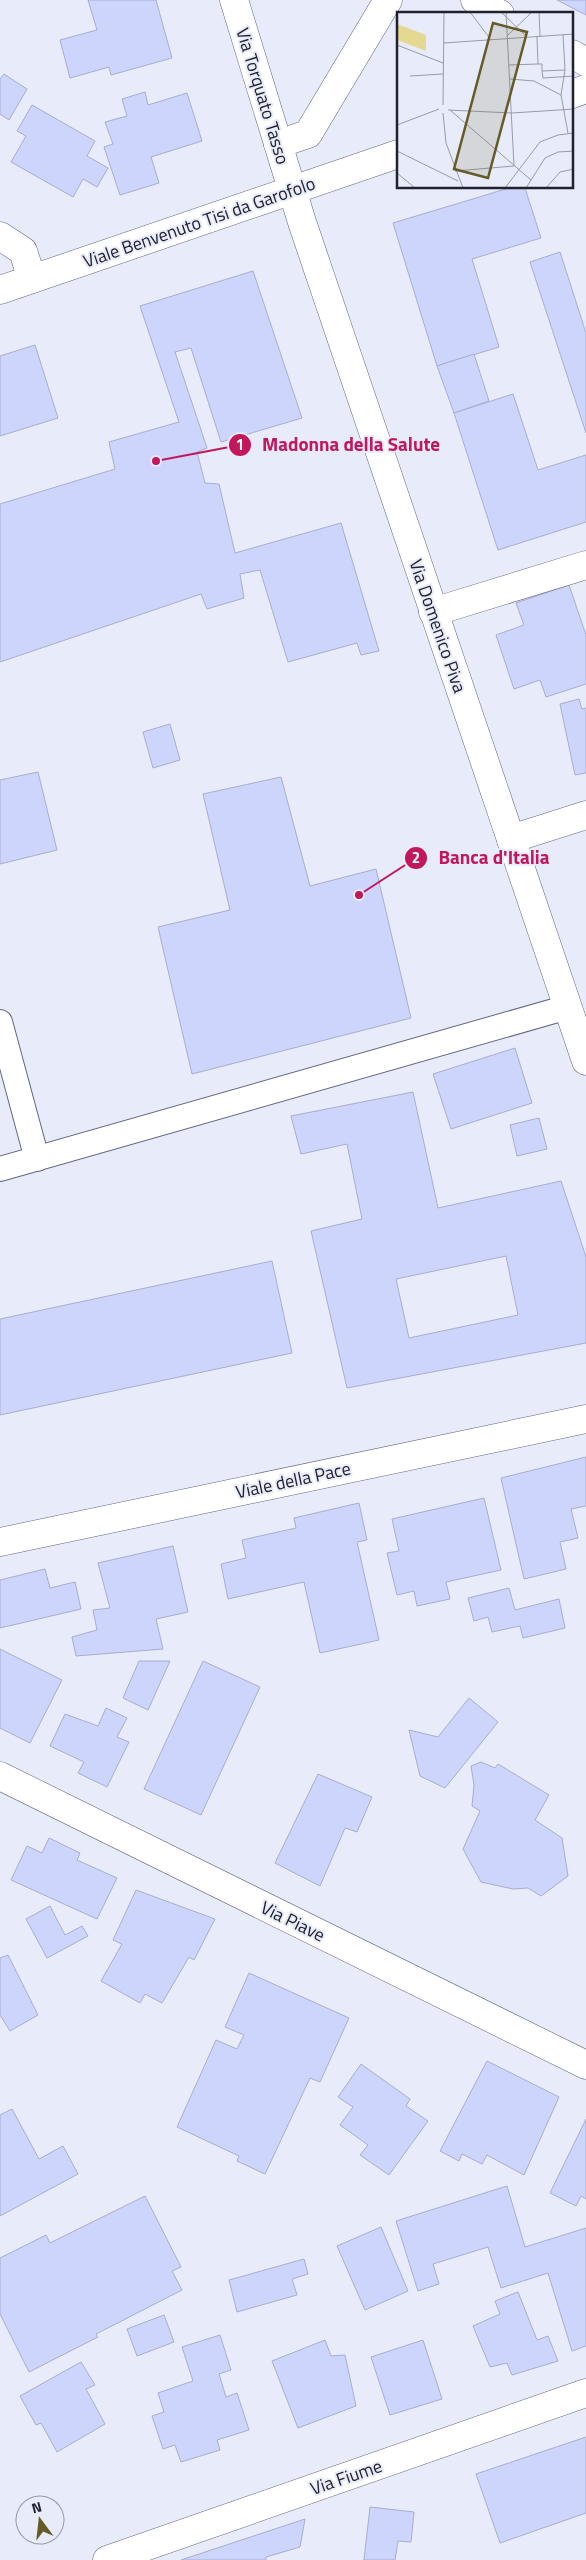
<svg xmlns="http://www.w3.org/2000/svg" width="586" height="2560" font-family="'Titillium Web',sans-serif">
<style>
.building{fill:#ced5fd;stroke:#a8adcf;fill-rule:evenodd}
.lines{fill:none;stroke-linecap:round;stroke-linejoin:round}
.service-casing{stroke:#626785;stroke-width:26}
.minor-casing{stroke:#626785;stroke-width:29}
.tertiary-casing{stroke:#626785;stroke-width:29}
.service{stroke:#fff;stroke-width:24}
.minor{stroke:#fff;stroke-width:28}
.tertiary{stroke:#fff;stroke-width:28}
.labels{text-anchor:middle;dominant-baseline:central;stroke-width:4;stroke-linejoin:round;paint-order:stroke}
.street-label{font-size:18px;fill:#20212e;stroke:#e8ebf9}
.inset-road{fill:none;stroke:#989aa8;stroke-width:1}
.view{fill:#655b27;fill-opacity:0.15;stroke:#655b27;stroke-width:2.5}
.inset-edge{fill:none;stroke:#20212e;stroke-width:2.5}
.leader{fill:none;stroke:#c2185b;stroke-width:2}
.callout-dot{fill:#c2185b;stroke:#e8ebf9;stroke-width:2}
.mark-label{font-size:15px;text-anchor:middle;font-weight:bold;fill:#fff}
.callout-label{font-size:19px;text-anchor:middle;font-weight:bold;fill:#c2185b;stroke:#e8ebf9;stroke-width:4;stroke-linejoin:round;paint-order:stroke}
</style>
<rect width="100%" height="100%" fill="#e8ebf9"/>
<g class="building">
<polygon points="88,0 156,0 172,58 111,75 109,67 70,78 60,40 97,30"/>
<polygon points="557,0 586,0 586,15"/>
<polygon points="4,74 27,89 9,120 0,114 0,79"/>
<polygon points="145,92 148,105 187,93 202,141 151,157 159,183 120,195 104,147 113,144 105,122 127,116 122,99"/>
<polygon points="32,105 95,141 87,156 108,168 97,187 83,179 73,197 11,162 26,136 17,131"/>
<polygon points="509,188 525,188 541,238 472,259 499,347 437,366 393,223"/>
<polygon points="560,252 586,333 586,433 530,262"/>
<polygon points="253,271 302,418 221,442 191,348 175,352 207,448 197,452 205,483 219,484 235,553 341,523 379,651 361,655 357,643 288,662 260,570 240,574 244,598 207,609 201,594 0,662 0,504 115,469 109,442 179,422 140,306"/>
<polygon points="35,345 58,418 0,436 0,356"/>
<polygon points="474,354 489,401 454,413 437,366"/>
<polygon points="513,394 538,470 586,455 586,522 498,550 454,413"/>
<polygon points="569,585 586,635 586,684 546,697 540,680 514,689 496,635 524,625 516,603"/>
<polygon points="579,699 582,709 586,708 586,773 575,775 560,704"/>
<polygon points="170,724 180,760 153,768 143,732"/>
<polygon points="38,772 57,850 0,864 0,780"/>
<polygon points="281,777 310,886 376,869 411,1018 192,1074 158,927 230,910 203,794"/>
<polygon points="515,1048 532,1103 451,1129 433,1074"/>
<path d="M413 1092 438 1208 561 1181 586 1257V1343L347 1388 311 1231 362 1219 347 1144 301 1154 291 1116ZM506 1256 518 1315 409 1338 396 1279Z"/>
<polygon points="539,1118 547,1149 517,1156 510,1125"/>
<polygon points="272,1261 292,1353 0,1415 0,1319"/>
<polygon points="586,1457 586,1506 571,1509 578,1538 560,1542 566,1569 524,1579 501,1478"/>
<polygon points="484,1498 501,1570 446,1582 450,1599 417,1606 414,1591 397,1595 387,1553 399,1551 392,1519"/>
<polygon points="359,1503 367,1540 357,1542 379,1640 320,1653 304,1582 228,1599 221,1564 246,1558 242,1540 296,1528 294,1518"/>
<polygon points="173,1546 188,1612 156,1619 163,1649 76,1656 72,1637 97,1630 93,1610 110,1608 98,1563"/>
<polygon points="45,1569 50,1588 75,1582 81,1609 0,1628 0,1580"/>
<polygon points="509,1588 515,1610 559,1599 565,1628 523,1638 520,1626 492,1632 488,1617 474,1621 468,1598"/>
<polygon points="0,1649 62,1680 30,1743 0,1728"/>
<polygon points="139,1661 170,1661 148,1710 123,1698"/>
<polygon points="203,1661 260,1687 201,1815 144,1789"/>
<polygon points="469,1698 498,1722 445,1788 420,1776 409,1730 438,1737"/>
<polygon points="106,1708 127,1718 117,1737 129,1742 107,1787 78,1773 84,1762 50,1746 65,1714 98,1726"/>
<polygon points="481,1762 495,1768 498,1764 549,1795 535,1820 562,1838 568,1876 541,1896 528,1888 513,1889 481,1882 463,1849 480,1811 472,1806 474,1785 471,1766"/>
<polygon points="318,1774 372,1797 357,1832 345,1828 320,1886 275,1863"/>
<polygon points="49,1838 80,1853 77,1860 117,1878 97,1919 11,1880 27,1846 42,1853"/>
<polygon points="136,1890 215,1919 194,1960 189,1957 162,2003 145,1994 140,2003 101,1981 122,1944 113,1940"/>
<polygon points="50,1906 65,1935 82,1926 88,1936 47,1958 26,1919"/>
<polygon points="8,1955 38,2015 10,2031 0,2015 0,1958"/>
<polygon points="249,1973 349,2018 320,2082 310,2078 265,2174 237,2161 239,2156 177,2127 216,2040 237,2049 244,2035 225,2027"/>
<polygon points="487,2061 559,2097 524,2175 487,2155 482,2164 462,2154 459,2161 440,2151"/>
<polygon points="361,2064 410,2099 406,2106 428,2121 389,2175 360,2155 368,2145 340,2125 353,2107 338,2097"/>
<polygon points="12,2109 39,2159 63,2146 78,2174 0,2216 0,2115"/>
<polygon points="586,2119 586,2199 581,2196 576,2206 550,2193"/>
<polygon points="507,2186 525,2247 586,2228 586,2346 572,2351 548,2273 501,2288 488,2247 433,2264 439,2284 418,2291 396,2221"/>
<polygon points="145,2196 181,2267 172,2271 182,2290 96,2334 98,2337 29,2372 0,2314 0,2258 46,2235 50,2243"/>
<polygon points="381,2227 408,2291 365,2310 337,2246"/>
<polygon points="304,2259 308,2274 292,2279 297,2295 237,2312 229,2280"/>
<polygon points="518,2292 537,2340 548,2336 558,2361 512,2375 507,2363 490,2367 473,2326 500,2314 495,2301"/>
<polygon points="164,2315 174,2342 137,2356 127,2329"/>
<polygon points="220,2335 231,2370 219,2374 226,2397 237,2393 249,2430 217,2440 220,2450 181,2462 175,2445 163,2449 152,2416 164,2412 158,2393 193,2381 182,2347"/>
<polygon points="325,2340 331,2356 345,2355 356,2406 298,2428 272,2361"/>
<polygon points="423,2340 442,2399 390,2415 371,2357"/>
<polygon points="81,2362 95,2385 86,2389 105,2424 57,2452 41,2423 36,2425 20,2396"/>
<polygon points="586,2437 586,2513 500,2543 476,2474"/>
<polygon points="370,2507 414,2512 411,2542 398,2541 395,2560 364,2560"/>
<polygon points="305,2519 300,2547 266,2557 266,2560 181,2560"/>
</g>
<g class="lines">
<defs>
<g id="service">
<polyline points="0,1022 37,1159"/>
<polyline points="0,1169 568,1007"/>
</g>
<g id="minor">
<polyline points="234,0 302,222 586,1061"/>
<polyline points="475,0 500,14"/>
<polyline points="572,54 586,62"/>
<polyline points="278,144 308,134 388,0"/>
<polyline points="0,236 23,251 32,279"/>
<polyline points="433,612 586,565"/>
<polyline points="511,839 586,815"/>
<polyline points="0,1776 586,2065"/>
<polyline points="107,2560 586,2393"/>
</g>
<g id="tertiary">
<polyline points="572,94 586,89"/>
<polyline points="0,290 398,154"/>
<polyline points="0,1542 586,1419"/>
</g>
</defs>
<use href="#service" class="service-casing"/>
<use href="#minor" class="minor-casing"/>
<use href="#tertiary" class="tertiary-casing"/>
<use href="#service" class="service"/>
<use href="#minor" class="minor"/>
<use href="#tertiary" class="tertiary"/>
</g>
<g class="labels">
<g class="street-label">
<text transform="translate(263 96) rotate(73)">Via Torquato Tasso</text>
<text transform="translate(199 222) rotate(-19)">Viale Benvenuto Tisi da Garofolo</text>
<text transform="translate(438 626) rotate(71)">Via Domenico Piva</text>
<text transform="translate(293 1480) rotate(-12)">Viale della Pace</text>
<text transform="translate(293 1921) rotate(26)">Via Piave</text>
<text transform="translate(346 2477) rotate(-19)">Via Fiume</text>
</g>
</g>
<g transform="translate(397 12)">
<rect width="176" height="176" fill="#e8ebf9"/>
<path d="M0 12 29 23V39L0 28Z" fill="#e5d892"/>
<path class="inset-road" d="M73 0 94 28M104 0 130 25M109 0 117 154M142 0 143 24M166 23 168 58 164 83 171 121M110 24 135 0M140 25 141 52H145V59M47 31 177 22M0 33 46 51M112 53 141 52M168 58 145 59 146 66 177 64M13 64 46 62M113 67 137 69 164 83M46 93 47 0M51 98 115 101 177 97M53 98 134 168M46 101 49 131 66 176M0 113 42 97M0 139 61 169M58 159 117 154M0 161 18 176M108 176 143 130 161 123 177 121M129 176 148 146 161 140 177 139M149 176 163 160 177 157"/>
<path class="view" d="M96 11 130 20 91 166 57 157Z"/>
<rect width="176" height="176" class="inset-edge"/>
</g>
<path class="leader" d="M156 461L240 445M359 895L416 858"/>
<g class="callout-dot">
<circle cx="156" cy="461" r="5"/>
<circle cx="359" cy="895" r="5"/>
<circle cx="240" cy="445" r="12"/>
<circle cx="416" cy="858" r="12"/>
</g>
<g class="mark-label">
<text x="240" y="450">1</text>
<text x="416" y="863">2</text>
</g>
<g class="callout-label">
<text x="351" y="451">Madonna della Salute</text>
<text x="494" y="864">Banca d'Italia</text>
</g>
<g transform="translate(40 2520) rotate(345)"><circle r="24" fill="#e8ebf9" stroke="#989aa8"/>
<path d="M0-4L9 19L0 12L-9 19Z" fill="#655b27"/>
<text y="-8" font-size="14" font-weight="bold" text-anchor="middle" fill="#20212e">N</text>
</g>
</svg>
